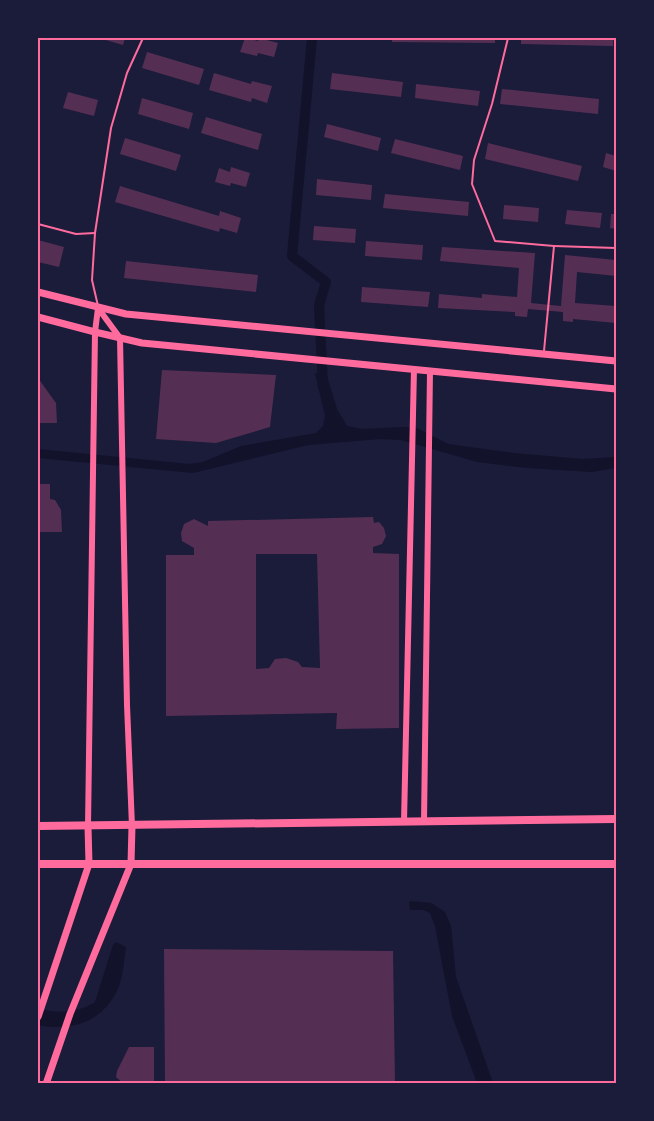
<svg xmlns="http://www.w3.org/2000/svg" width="654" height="1121" font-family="Barlow,sans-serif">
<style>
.water{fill:#12122b}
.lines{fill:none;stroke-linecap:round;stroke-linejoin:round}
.canal{stroke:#12122b;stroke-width:10}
.building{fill:#542f53;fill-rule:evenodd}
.service{stroke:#ff6b9d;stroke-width:2}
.tertiary{stroke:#ff6b9d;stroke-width:6}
.secondary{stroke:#ff6b9d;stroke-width:7}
.primary{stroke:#ff6b9d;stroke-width:8}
.neatline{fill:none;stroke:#ff6b9d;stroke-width:2}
</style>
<rect width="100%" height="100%" fill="#1b1b3a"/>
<g class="water">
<polygon points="315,373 326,373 337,409 347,426 362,429 403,427 417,428 448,444 513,453 583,459 616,457 616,468 592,472 528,468 477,462 401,440 380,439 308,445 193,473 38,458 38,449 189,464 203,462 241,446 316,433 323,426 325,416"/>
<polygon points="411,901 431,903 445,912 451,926 456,977 493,1083 477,1083 452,1016 435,926 430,913 423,910 410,910 409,902"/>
<path d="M116 942 126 947C124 960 123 977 118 989 103 1022 71 1032 38 1025V1009C58 1013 76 1014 95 1002L113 945Z"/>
</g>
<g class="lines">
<polyline class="canal" points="312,38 292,256 326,282 319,305 323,387"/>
</g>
<g class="building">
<polygon points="99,38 125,38 123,45"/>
<polygon points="245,38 258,41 259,38 278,43 274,57 258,53 257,56 240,52"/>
<polygon points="392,38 495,38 495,43 392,42"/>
<polygon points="521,38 613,38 613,46 521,44"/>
<polygon points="147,52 204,69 199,85 142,68"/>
<polygon points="214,73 251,84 252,81 272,86 267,103 252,98 251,102 209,90"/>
<polygon points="332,73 403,82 401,97 330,89"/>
<polygon points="416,84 480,91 478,106 415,98"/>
<polygon points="502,89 599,99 598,114 500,104"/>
<polygon points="68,92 98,100 94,116 63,108"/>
<polygon points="142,98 193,113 189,129 138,114"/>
<polygon points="206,117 262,134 258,150 201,133"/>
<polygon points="327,124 381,138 378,151 324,137"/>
<polygon points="125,138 181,155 176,171 120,154"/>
<polygon points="395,139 463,156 460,170 391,153"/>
<polygon points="488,143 582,166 578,181 485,159"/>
<polygon points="606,153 616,156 616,171 603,167"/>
<polygon points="231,167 250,173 246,187 231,183 230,186 215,182 219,168 230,172"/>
<polygon points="317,179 372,185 371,200 316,195"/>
<polygon points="120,186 219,216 220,211 241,218 237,233 220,228 219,232 115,202"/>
<polygon points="385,194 469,202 468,216 383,208"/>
<polygon points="504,205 539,208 538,222 503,219"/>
<polygon points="567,210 602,213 600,228 565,224"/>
<polygon points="611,214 616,214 616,229 610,228"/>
<polygon points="314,226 356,229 355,243 313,240"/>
<polygon points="38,240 64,247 59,267 38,262"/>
<polygon points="366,241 423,245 422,260 365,256"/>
<polygon points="442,247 535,253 531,303 561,306 565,255 616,260 616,276 577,272 575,303 616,306 616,323 573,319 573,322 563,321 563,312 528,309 527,317 515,316 515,312 438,308 439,294 482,298 482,294 517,297 519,268 440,261"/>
<polygon points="126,261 258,275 256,292 124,278"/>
<polygon points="362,287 430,292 428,307 361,302"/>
<polygon points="162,370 276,375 270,427 216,443 156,439"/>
<polygon points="38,378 56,403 57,423 38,423"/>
<polygon points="38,484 50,484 50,499 55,500 61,510 62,532 38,532"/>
<path d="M373 517 374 523 379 522 384 528 386 536 382 544 373 547V553L399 554V728L336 729 337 713 166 716V555H194V548L182 541 181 533 184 524 194 519 208 526V521ZM256 554H317L320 668 302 667 298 662 286 658 275 659 269 668 256 669Z"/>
<polygon points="164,949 393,951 395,1084 165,1084"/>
<polygon points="129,1047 154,1047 154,1084 124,1084 116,1077 117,1071"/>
</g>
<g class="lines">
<g class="service">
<polyline points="508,38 492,104 474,160 472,184 495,241 554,246 544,351"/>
<polyline points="38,224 76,234 95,233"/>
<polyline points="554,246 616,248"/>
<polyline points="98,306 92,280 95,233 111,128 127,73 143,38"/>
</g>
<g class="tertiary">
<polyline points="98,308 120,338 127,705 132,826"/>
<polyline points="404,822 414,369"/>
<polyline points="424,822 430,371"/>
<polyline points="88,826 95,332 98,308"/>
</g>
<g class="secondary">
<polyline points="38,292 126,314 616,361"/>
<polyline points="38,317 95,332 142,343 616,389"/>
<polyline points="38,1017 89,864 88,826"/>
<polyline points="46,1084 70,1014 131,864 132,826"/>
</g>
<g class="primary">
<polyline points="38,826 616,819"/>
<polyline points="38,864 616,864"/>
</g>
</g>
<rect width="654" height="1121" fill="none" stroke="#1b1b3a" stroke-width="78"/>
<rect x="39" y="39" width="576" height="1043" class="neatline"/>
</svg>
